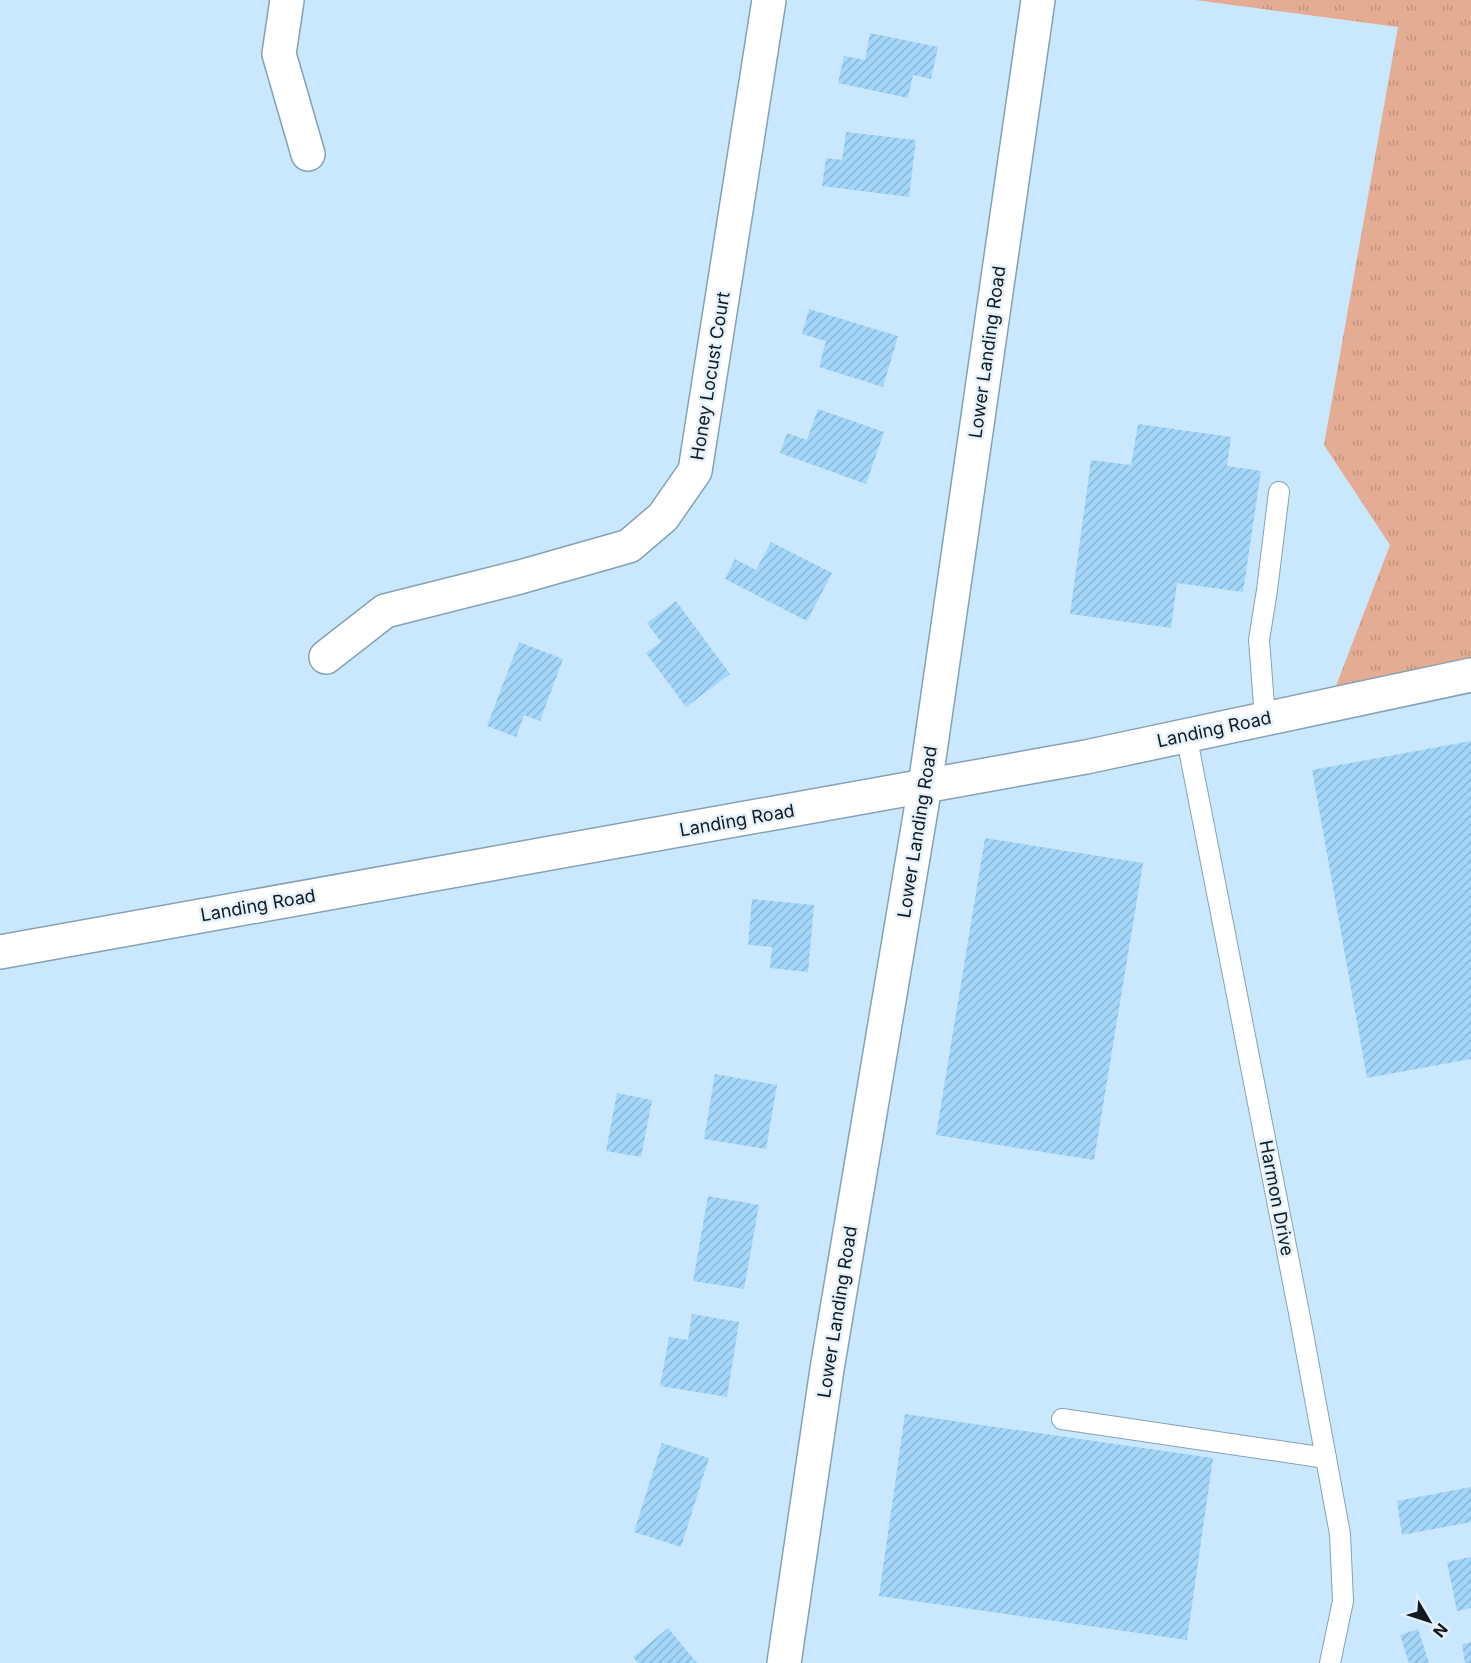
<svg xmlns="http://www.w3.org/2000/svg" width="1471" height="1663" font-family="Inter,sans-serif">
<style>
.grass{fill:url(#grass-tufts)}
.building{fill:url(#building-hatch)}
.lines{fill:none;stroke-linecap:round;stroke-linejoin:round}
.service-casing{stroke:#85a1b5;stroke-width:22}
.minor-casing{stroke:#85a1b5;stroke-width:36}
.secondary-casing{stroke:#85a1b5;stroke-width:36}
.service{stroke:#fff;stroke-width:20}
.minor{stroke:#fff;stroke-width:33}
.secondary{stroke:#fff;stroke-width:33}
.labels{text-anchor:middle;dominant-baseline:central;stroke-width:5;stroke-linejoin:round;paint-order:stroke}
.street-label{font-size:18px;fill:#0f1a21;stroke:#e6f2fb}
</style>
<defs>
<pattern id="grass-tufts" width="24" height="20" patternUnits="userSpaceOnUse" patternTransform="scale(1.5)"><rect width="24" height="20" fill="#e4ac93"/><path d="M3 7l-1-3M5 7V3M7 7l1-3M15 17l-1-3M17 17v-4M19 17l1-3" fill="none" stroke="#c2937e"/></pattern>
<pattern id="building-hatch" width="6" height="6" patternUnits="userSpaceOnUse" patternTransform="scale(1.5)"><rect width="6" height="6" fill="#a3d6f9"/><path d="M-1 1l2-2M0 6l6-6M5 7l2-2" fill="none" stroke="#8bb7d5"/></pattern>
</defs>
<rect width="100%" height="100%" fill="#cae8fd"/>
<polygon class="grass" points="1195,0 1471,0 1471,665 1334,691 1390,545 1324,445 1398,27"/>
<g class="building">
<polygon points="870,33 938,47 931,79 913,75 908,98 838,83 844,56 865,60"/>
<polygon points="846,132 916,140 909,197 822,186 826,158 842,160"/>
<polygon points="809,309 898,336 883,387 819,367 826,341 802,334"/>
<polygon points="818,409 884,432 866,484 780,453 787,433 807,440"/>
<polygon points="1138,424 1231,437 1227,466 1261,471 1243,592 1177,583 1171,628 1070,614 1091,460 1131,465"/>
<polygon points="771,542 832,573 807,621 725,579 735,559 756,570"/>
<polygon points="676,601 730,674 686,707 646,653 661,642 647,623"/>
<polygon points="519,642 563,659 540,721 524,715 516,737 487,726"/>
<polygon points="1471,741 1471,1059 1367,1078 1312,770"/>
<polygon points="985,838 1143,863 1094,1160 936,1135"/>
<polygon points="752,899 814,905 808,972 770,968 772,947 748,945"/>
<polygon points="715,1074 777,1085 766,1149 704,1139"/>
<polygon points="617,1093 652,1100 641,1157 606,1151"/>
<polygon points="708,1196 759,1205 744,1289 693,1281"/>
<polygon points="692,1314 739,1322 727,1397 660,1386 669,1337 688,1340"/>
<polygon points="905,1414 1213,1458 1187,1640 879,1596"/>
<polygon points="662,1443 709,1458 681,1547 634,1532"/>
<polygon points="1471,1487 1471,1522 1402,1535 1397,1501"/>
<polygon points="1471,1557 1471,1608 1457,1611 1447,1562"/>
<polygon points="668,1628 697,1663 638,1663 633,1657"/>
<polygon points="1418,1629 1429,1663 1409,1663 1400,1635"/>
<polygon points="1471,1642 1471,1663 1465,1663 1462,1644"/>
</g>
<g class="lines">
<defs>
<g id="service">
<polyline points="1265,718 1259,640 1267,590 1279,492"/>
<polyline points="1186,734 1301,1323 1340,1534 1343,1601 1330,1663"/>
<polyline points="1062,1419 1326,1458"/>
</g>
<g id="minor">
<polyline points="287,0 279,54 308,154"/>
<polyline points="326,657 385,611 520,577 629,546 663,517 695,471 769,0"/>
<polyline points="0,952 1086,757 1471,675"/>
</g>
<polyline id="secondary" points="784,1663 827,1369 925,786 1038,0"/>
</defs>
<use href="#service" class="service-casing"/>
<use href="#minor" class="minor-casing"/>
<use href="#secondary" class="secondary-casing"/>
<use href="#service" class="service"/>
<use href="#minor" class="minor"/>
<use href="#secondary" class="secondary"/>
</g>
<g class="labels">
<g class="street-label">
<text transform="translate(987 352) rotate(-82)">Lower Landing Road</text>
<text transform="translate(710 376) rotate(-81)">Honey Locust Court</text>
<text transform="translate(1214 729) rotate(-12)">Landing Road</text>
<text transform="translate(737 820) rotate(-10)">Landing Road</text>
<text transform="translate(917 832) rotate(-81)">Lower Landing Road</text>
<text transform="translate(258 905) rotate(-10)">Landing Road</text>
<text transform="translate(1277 1198) rotate(79)">Harmon Drive</text>
<text transform="translate(837 1312) rotate(-81)">Lower Landing Road</text>
</g>
</g>
<g transform="translate(1429 1621) rotate(129)" stroke="#e6f2fb" stroke-width="4.5" paint-order="stroke">
<path d="M0-4.5L10 22L0 15L-10 22Z" fill="#0f1a21"/>
<text y="-9" font-size="16" font-weight="bold" text-anchor="middle" fill="#0f1a21">N</text>
</g>
</svg>
